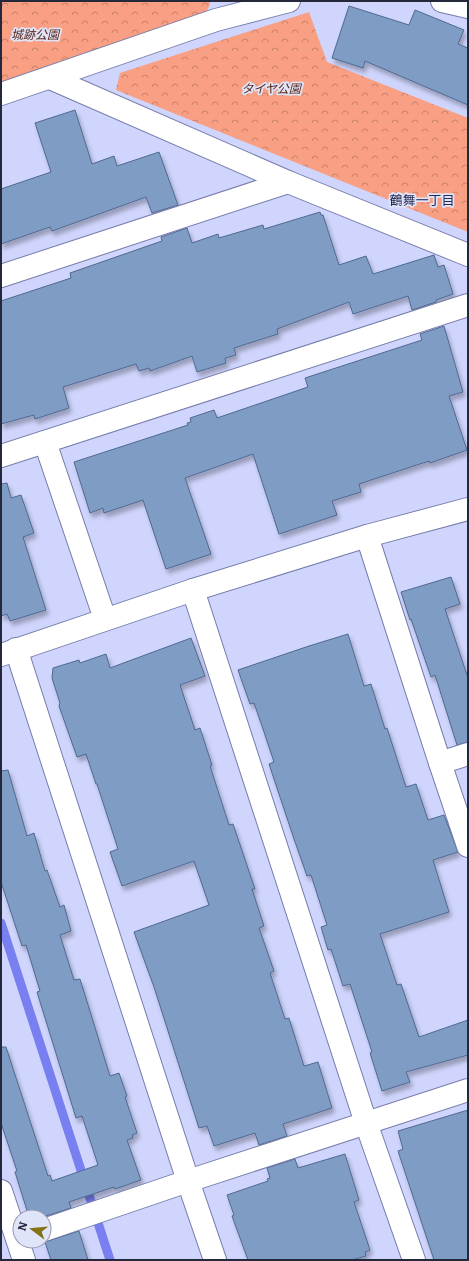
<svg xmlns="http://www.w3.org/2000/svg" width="469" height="1261" font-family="Literata,'Noto Sans JP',serif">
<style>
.park{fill:url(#park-crowns)}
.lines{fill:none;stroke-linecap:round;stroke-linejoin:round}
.stream{stroke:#787ff0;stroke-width:9}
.building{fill:#7f9cc5;stroke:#4f6990;filter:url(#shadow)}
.minor-casing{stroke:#767daa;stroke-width:24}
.minor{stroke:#fff;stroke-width:22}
.labels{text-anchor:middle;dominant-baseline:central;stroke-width:3.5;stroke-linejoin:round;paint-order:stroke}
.park-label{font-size:12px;font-style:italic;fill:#582617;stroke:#e0e4f8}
.neighbourhood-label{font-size:13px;fill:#272a51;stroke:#e0e4f8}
</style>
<defs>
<pattern id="park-crowns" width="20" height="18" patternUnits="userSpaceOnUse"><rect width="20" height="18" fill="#f99f83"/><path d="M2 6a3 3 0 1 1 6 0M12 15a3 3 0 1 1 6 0" fill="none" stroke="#c9826c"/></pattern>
<filter id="shadow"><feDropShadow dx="2.5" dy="4.5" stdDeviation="2" flood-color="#0004"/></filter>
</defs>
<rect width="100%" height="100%" fill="#cfd5fd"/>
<g class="park">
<polygon points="1,1 210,1 210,4 206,13 1,82"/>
<polygon points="309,12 327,62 468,118 468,232 116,90 120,73"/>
</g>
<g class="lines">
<polyline class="stream" points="1,923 110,1260"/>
</g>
<g class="building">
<polygon points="349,6 409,25 415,10 464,30 458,44 468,48 468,105 365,61 363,68 332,58"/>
<polygon points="75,110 92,164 114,156 117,166 159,152 178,205 152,213 146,197 52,231 50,227 1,244 1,189 51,172 35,123"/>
<polygon points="320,212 321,215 323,215 339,265 366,256 373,274 434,255 438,267 444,265 453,294 436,300 436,302 412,310 408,296 353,314 349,302 277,329 278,334 234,348 236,355 225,358 226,363 197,372 192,356 150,371 149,368 139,371 136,364 63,387 69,408 35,419 34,415 1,424 1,301 71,278 70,273 162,241 161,237 187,228 192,243 218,234 219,238 263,225 264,229"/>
<polygon points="444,326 463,392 449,396 467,450 430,463 429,461 359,484 361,492 332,501 337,515 279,534 253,454 185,478 211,554 166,569 143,500 104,513 103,508 90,513 74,462 188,425 187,423 191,422 190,418 214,410 217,418 308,387 305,378 422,340 420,334"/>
<polygon points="7,483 11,498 21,495 34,533 23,537 46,610 10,621 7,614 1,616 1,484"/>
<polygon points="451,577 460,604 445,609 468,678 468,742 457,745 435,675 431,677 411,619 410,620 401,592"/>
<polygon points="348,634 364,686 371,684 385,729 387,728 406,787 416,784 428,820 444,815 458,852 433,860 449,912 380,934 397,985 401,984 419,1037 468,1020 468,1055 406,1072 410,1082 382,1091 370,1053 372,1052 350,984 343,986 331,949 328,950 321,927 327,925 311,875 307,876 293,836 269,764 274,762 263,729 254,703 250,704 238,670 309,646"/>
<polygon points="191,638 205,676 180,685 195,730 200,728 212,765 210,766 229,825 233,824 255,889 252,889 264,926 259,928 274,971 270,973 285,1019 289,1018 304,1066 318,1062 332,1108 283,1124 287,1136 259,1145 255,1133 214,1146 207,1126 199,1128 154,987 134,932 209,905 194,861 122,886 110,852 118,849 97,784 96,784 86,754 77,757 59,706 60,703 52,678 53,668 79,660 80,663 106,654 110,668"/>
<polygon points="8,770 27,836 34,833 45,871 47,870 60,907 64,905 71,931 60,935 74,980 80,979 110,1076 119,1073 127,1096 125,1097 137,1133 132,1135 133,1138 127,1140 141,1180 115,1189 114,1187 69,1202 71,1208 43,1217 37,1217 36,1214 29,1217 15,1172 17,1171 1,1123 1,1047 6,1047 48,1176 50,1175 52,1181 98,1165 82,1116 76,1118 37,992 40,991 26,945 22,946 1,882 1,771"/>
<polygon points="468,1110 468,1260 434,1260 398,1151 403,1149 398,1131"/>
<polygon points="345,1154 359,1200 354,1202 370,1250 365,1252 366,1256 352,1260 248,1260 232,1216 234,1215 227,1195 268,1181 267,1179 270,1178 267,1168 295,1159 298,1168"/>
<polygon points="79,1231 88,1260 51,1260 45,1242"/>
</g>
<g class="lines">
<defs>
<g id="minor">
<polyline points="442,1 468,7"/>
<polyline points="50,78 288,182 468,255"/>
<polyline points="1,94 216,20 289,1"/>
<polyline points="1,276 288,182"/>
<polyline points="45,442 105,619"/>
<polyline points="1,456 468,305"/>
<polyline points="367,536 440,763 468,846"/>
<polyline points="193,590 366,1123 414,1260"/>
<polyline points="16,649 188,1181 215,1260"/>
<polyline points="1,655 193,590 367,536 468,509"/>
<polyline points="440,763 468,754"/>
<polyline points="1,1191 24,1260"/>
<polyline points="44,1230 188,1181 468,1090"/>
</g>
</defs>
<use href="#minor" class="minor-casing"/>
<use href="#minor" class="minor"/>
</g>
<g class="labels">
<g class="park-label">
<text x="35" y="34">城跡公園</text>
<text x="271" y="88">タイヤ公園</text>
</g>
<g class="neighbourhood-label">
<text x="422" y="199">鶴舞一丁目</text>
</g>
</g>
<rect width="469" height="1261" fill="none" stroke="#25283b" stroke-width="4"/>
<g transform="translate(32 1229) rotate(286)"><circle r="19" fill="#e0e4f8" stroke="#9599ac"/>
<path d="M0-3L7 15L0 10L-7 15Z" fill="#847314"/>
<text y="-6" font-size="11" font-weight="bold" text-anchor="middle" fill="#25283b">N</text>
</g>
</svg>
